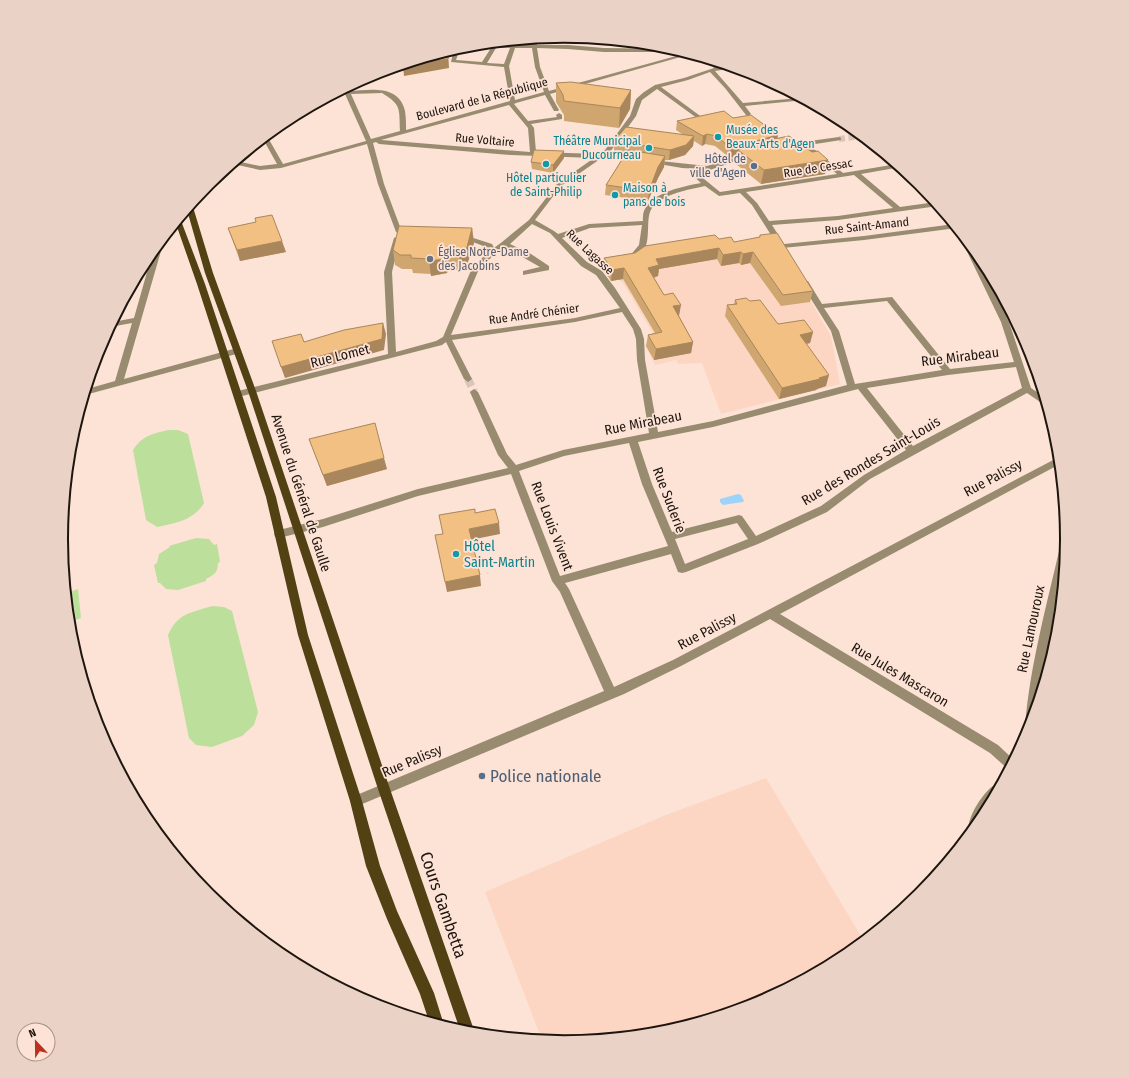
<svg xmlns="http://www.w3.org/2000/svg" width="1129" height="1078" font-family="'Fira Sans Condensed',sans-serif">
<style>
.built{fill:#fcd6c2}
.green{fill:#bcdf9c}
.water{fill:#9cd3f9}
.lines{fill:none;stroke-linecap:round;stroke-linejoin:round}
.minor-tunnel-far1{stroke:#dbc4b8;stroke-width:6;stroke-dasharray:6 3.5;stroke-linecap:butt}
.minor-tunnel{stroke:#dbc4b8;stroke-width:8;stroke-dasharray:8 4;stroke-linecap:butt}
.minor{fill:#988b6f;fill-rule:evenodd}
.major{fill:#524113;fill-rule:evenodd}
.wall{fill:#cfa570}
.shaded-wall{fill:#a9865b}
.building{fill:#f1c082;stroke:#a9865b}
.culture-dot{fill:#0f9aa8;stroke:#fce3d6;stroke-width:1.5}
.service-dot{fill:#5c6f8a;stroke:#fce3d6;stroke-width:1.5}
.worship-dot{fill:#6b7280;stroke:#fce3d6;stroke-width:1.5}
.labels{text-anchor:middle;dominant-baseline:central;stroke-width:3.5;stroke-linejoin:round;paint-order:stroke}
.far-street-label{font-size:12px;fill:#1f150f;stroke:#fce3d6}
.far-culture-label{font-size:12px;fill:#0d838f;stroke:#fce3d6;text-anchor:start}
.far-service-label{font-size:12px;fill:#4e5e75;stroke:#fce3d6;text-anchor:end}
.far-worship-label{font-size:12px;fill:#5b616d;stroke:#fce3d6;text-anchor:start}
.street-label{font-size:14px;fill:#1f150f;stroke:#fce3d6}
.culture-label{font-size:14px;fill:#0d838f;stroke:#fce3d6;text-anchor:start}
.near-service-label{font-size:17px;fill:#4e5e75;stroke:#fce3d6;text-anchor:start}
.near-street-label{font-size:17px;fill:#1f150f;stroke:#fce3d6}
.rim{fill:none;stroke:#1f150f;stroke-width:2}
</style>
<rect width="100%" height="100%" fill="#fce3d6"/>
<g class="built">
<polygon points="777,244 831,336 840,384 721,414 702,363 678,364 676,360 655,365 645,345 658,342 623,283 601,269"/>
<polygon points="766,778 864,941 844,957 757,1004 662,1032 564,1042 542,1040 485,892 666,815"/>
</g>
<g class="green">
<path d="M168 430H178L188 434 204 503C194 520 176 523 157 527L146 520 133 450C143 435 152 434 168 430Z"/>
<path d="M196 538 209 539 214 545 217 544 220 562 218 563C218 572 214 575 206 579V581L178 590 166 589 160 583H158L154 565 157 563 159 554 170 547 169 546Z"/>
<polygon points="78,589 81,618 70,622 67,593"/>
<path d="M212 606 224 607 232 611 258 712 254 725 242 736 212 747 196 745 189 738 168 635C178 613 190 613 212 606Z"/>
</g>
<polygon class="water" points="738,494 741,495 744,501 743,502 723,505 720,502 720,499"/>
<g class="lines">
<polyline class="minor-tunnel-far1" points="839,139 861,136"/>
<polyline class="minor-tunnel" points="468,379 474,392"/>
<g class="minor">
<path d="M531 39H536L537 45H568L604 48 675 49 683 52H604L568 49 537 48 540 67 549 91 687 53 691 54 550 94 559 110 558 111H554L545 95 516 103 514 104 528 121 557 117 556 115 559 113 562 115V119L531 124 534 128 536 152 599 154 605 150 630 116 636 99 644 92 655 85 684 78 714 68 707 59 713 61 719 67 729 66 735 68 715 71 743 103 800 98 805 100 745 106 751 114 748 116 746 115 725 88 710 72 688 80 661 87 707 121V123L705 124 657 89 642 100 636 116 610 152 639 157V159L606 155 561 186 535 220 554 231 558 234 589 224 643 221C640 194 681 187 701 183L690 173 700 169 682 168 653 163 650 161 651 160 707 166 747 154H751V156L698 174 720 192 837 174 803 146 788 148 785 146 788 144 839 137 841 138V140L809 145 843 173 897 164 901 167 861 174 900 207 936 202 938 206 838 220 772 225 784 244 864 236 954 224 957 228 864 240 782 248 778 246 752 205 740 193 719 196 705 186C688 190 665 193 653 207 642 218 657 251 633 259L629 257 639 245 642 225 590 228 562 238 587 262 602 271 615 288 641 329 644 339 645 360 658 432 713 421 847 385 831 331 801 283 805 281H808L822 304 892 297 950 369 1014 362 1001 322 960 237 963 235 972 247 1009 322 1031 388 1044 397 1047 405 1043 404 1027 393 870 479 827 512 758 544 686 572 682 573 678 572 671 554 565 583 569 589 614 687 673 660 1059 457 1060 464 780 614 998 745 1014 760 1009 770 990 753 770 619 681 666 624 694 360 805 356 807 352 805 350 801 352 797 604 691 560 592 552 581 511 474 418 496 323 527 279 538 275 537 274 534 275 531 323 519 418 489 508 468 498 455 470 392 474 389 478 392 507 454 516 465 563 450 649 433 637 360 636 339 633 329 622 312 575 322 452 340 472 379 468 382 464 379 446 342 442 345 238 397 235 396 234 394 235 392 238 391 388 354 384 272 394 238 396 237 400 239 392 272 396 352 436 341 443 337 472 268 488 252 486 247 460 237V235H464L492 244 494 248 502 242 529 220 557 184 594 158 511 155 379 144 376 142 373 143 384 184 402 232 399 234 396 232 378 184 367 144 281 168 260 170 233 164 236 161 260 166 277 164 263 139 267 136 283 164 366 141 345 94 342 90 346 88 349 91C370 90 399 84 405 111 406 117 406 124 406 130L510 101 504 67 451 62 454 49 460 48 456 60 482 62 491 48 464 46 477 45H532ZM496 48H510L504 64 487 63ZM515 48H532L535 67 544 92 515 100 509 66ZM382 93C402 105 399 109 400 131L371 139 351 94ZM509 105 528 128 530 152 381 140ZM854 175 893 208 838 216 769 221 757 203 746 192ZM532 224 550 233 581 266 596 275 620 308 575 318 451 335 479 269 495 254 505 247 540 267 523 271V275L549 270V266L531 254 510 244ZM887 301 942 370 855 384 839 331 824 308ZM1016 367 1022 388 913 446 867 388 948 375ZM858 389 906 450 864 475 821 506 756 536 742 516 739 515 672 532 652 484 638 442 713 427ZM629 443 642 484 668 546 560 576 519 471 564 456ZM737 523 748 539 685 564 675 539Z"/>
<polygon points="860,134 864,137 859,137 858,136"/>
<polygon points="160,242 163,244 124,379 237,348 241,351 240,353 85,395 87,389 115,381 132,323 110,327 113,322 134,318 153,251"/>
<path d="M1067 534 1064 574 1046 656 1039 698 1029 732 1025 727C1030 663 1048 601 1062 538L1063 535Z"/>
<path d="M998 783 1001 784 983 819 969 834C964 820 985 788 998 783Z"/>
</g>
<g class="major">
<polygon points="191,205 193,207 213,273 256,391 390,789 475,1033 460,1030 378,789 248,391 205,273 187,210"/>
<polygon points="180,218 205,284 276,497 308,635 362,801 380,866 397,911 434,993 444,1025 429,1021 420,994 387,919 366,866 350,801 298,635 266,497 197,284 176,224"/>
</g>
</g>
<g class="wall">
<polygon points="556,83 631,90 630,109 619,128 564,121 564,115 556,102"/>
<polygon points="733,118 778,135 777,138 812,152 828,160 825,174 761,184 736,164 737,156 730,158 715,146 705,144 702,146 694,141 693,146 685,155 669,160 665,160 664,167 658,178 648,201 605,195 606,185 626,153 614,151 614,141 682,134 676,130 677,121"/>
<polygon points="564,158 553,173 532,169 531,162"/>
<polygon points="228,228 286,252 240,261"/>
<polygon points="472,228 474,243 467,265 461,267 460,270 448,270 447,273 431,276 431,274 413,273 412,269 402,269 395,265 393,250"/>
<polygon points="760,235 813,291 810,302 781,306 750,263 741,265 739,263 721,266 717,259 659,269 658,276 654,278 664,295 679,316 693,342 691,353 654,360 646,346 648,335 655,333 623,279 611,281 603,269 604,258 719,239 734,242 759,238"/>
<polygon points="983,260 998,288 995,288 982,263"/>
<polygon points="735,300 750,301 778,324 813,332 810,343 806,344 826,386 817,389 816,390 779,399 725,316 727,305 734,304"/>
<polygon points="309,439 387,469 327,486"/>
</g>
<g class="shaded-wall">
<polygon points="448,53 449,68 404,76 403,66"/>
<polygon points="631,90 630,109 619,128 620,108"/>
<polygon points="707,134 705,144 702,146 703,136"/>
<polygon points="778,135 776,145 738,150 737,156 730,158 731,148"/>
<polygon points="694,136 693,146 685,155 669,160 670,150"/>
<polygon points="564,151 564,158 553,173 553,165"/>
<polygon points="665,156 664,167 658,178 648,201 649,191 658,167"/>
<polygon points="828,160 825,174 761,184 764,170"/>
<polygon points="472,228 474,243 467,265 461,267 460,270 459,256 460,252"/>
<polygon points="282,241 286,252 240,261 237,250"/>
<polygon points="719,248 717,259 659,269 658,276 647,279 648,268 656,259"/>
<polygon points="741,252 739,263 721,266 723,255"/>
<polygon points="753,252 750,263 741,265 743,254"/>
<polygon points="446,255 448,270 447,273 431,276 429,261"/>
<polygon points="624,268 623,279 611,281 612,270"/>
<polygon points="681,305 679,316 672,317 673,306"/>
<polygon points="383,323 386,334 384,350 285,378 281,367"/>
<polygon points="813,332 810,343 796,346 800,335"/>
<polygon points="693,342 691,353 654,360 656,349"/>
<polygon points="829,375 826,386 817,389 816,390 779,399 782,388"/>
<polygon points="384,458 387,469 327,486 323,475"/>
<polygon points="499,523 500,534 470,540 469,529"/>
<polygon points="480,575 481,586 447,592 445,582"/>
</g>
<g class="building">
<polygon points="443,53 448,53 448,59 403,66 404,65"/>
<polygon points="571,82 631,90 620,108 564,101 563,95 556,83"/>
<polygon points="724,111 733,118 751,115 778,135 731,148 716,136 707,134 703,136 677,121"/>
<polygon points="626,127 694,136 686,145 670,150 614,141"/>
<polygon points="789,136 812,152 818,151 828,160 764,170 738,150 774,139"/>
<polygon points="534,150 564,151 553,165 531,162"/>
<polygon points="628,150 665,156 658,167 649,191 606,185"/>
<polygon points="272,215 282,241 237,250 228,228 256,222 255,218"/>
<polygon points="399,226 472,228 466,251 460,252 459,256 446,255 445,259 429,261 429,259 411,258 411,255 400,255 393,250"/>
<polygon points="777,233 813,291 783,295 753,252 743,254 741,252 723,255 719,248 656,259 659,265 648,268 664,295 673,293 681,305 673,306 693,342 656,349 648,335 662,332 624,268 612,270 604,258 635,253 645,246 708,236 715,235 719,239 731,237 734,242 760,237 760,235"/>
<polygon points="746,298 750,301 760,300 778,324 804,320 813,332 800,335 829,375 819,378 820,379 782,388 727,305 737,304 735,300"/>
<polygon points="383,323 382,339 281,367 272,341 301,334 304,342 344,330"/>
<polygon points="375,423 384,458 323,475 309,439"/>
<polygon points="475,509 475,513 495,509 499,523 469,529 480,575 445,582 435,535 443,534 439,515"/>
</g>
<g class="culture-dot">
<circle cx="718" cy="137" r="4"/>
<circle cx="649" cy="148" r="4"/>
<circle cx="546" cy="164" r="4"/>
<circle cx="615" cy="195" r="4"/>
<circle cx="456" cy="554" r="4"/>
</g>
<g class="service-dot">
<circle cx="754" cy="166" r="4"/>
<circle cx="482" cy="776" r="4"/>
</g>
<circle class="worship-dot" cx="430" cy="259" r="4"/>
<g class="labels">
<g class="far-street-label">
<text transform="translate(482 99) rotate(-15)">Boulevard de la République</text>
<text transform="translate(485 140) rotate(5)">Rue Voltaire</text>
<text transform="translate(818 168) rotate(-9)">Rue de Cessac</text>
<text transform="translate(867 226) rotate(-6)">Rue Saint-Amand</text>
<text transform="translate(590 252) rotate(43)">Rue Lagasse</text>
<text transform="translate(534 314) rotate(-8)">Rue André Chénier</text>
</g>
<g class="far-culture-label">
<text x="726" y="130">Musée des<tspan x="726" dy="14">Beaux-Arts d'Agen</tspan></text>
<text x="641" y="141" text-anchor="end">Théâtre Municipal<tspan x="641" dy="14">Ducourneau</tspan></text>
<text x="546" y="178" text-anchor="middle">Hôtel particulier<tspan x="546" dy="14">de Saint-Philip</tspan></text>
<text x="623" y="188">Maison à<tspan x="623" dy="14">pans de bois</tspan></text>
</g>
<g class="far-service-label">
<text x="746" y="159">Hôtel de<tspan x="746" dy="14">ville d'Agen</tspan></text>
</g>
<g class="far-worship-label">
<text x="438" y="252">Église Notre-Dame<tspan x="438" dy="14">des Jacobins</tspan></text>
</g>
<g class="street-label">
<text transform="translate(340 356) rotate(-14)">Rue Lomet</text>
<text transform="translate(960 357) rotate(-7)">Rue Mirabeau</text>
<text transform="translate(643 423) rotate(-11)">Rue Mirabeau</text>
<text transform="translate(871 461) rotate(-31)">Rue des Rondes Saint-Louis</text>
<text transform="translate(993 478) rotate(-28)">Rue Palissy</text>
<text transform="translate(301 493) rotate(72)">Avenue du Général de Gaulle</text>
<text transform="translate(669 500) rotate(69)">Rue Suderie</text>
<text transform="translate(552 526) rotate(69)">Rue Louis Vivent</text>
<text transform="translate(1031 629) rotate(-78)">Rue Lamouroux</text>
<text transform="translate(707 631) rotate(-28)">Rue Palissy</text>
<text transform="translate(900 675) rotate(31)">Rue Jules Mascaron</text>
<text transform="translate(412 761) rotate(-23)">Rue Palissy</text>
</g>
<g class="culture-label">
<text x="464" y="546">Hôtel<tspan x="464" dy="16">Saint-Martin</tspan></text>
</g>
<g class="near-service-label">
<text x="490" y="776">Police nationale</text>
</g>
<g class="near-street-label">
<text transform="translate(443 905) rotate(71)">Cours Gambetta</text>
</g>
</g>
<path d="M0 0H1129V1078H0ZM68 539a496 496 0 1 1 992 0a496 496 0 1 1-992 0Z" fill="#ead3c6" fill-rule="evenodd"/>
<path class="rim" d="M68 539a496 496 0 1 1 992 0a496 496 0 1 1-992 0Z"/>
<g transform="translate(36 1042) rotate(338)"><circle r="19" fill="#fce3d6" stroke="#a49186"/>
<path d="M0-3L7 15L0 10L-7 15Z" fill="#bc301f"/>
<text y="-6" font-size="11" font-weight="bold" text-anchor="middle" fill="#1f150f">N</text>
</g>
</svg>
